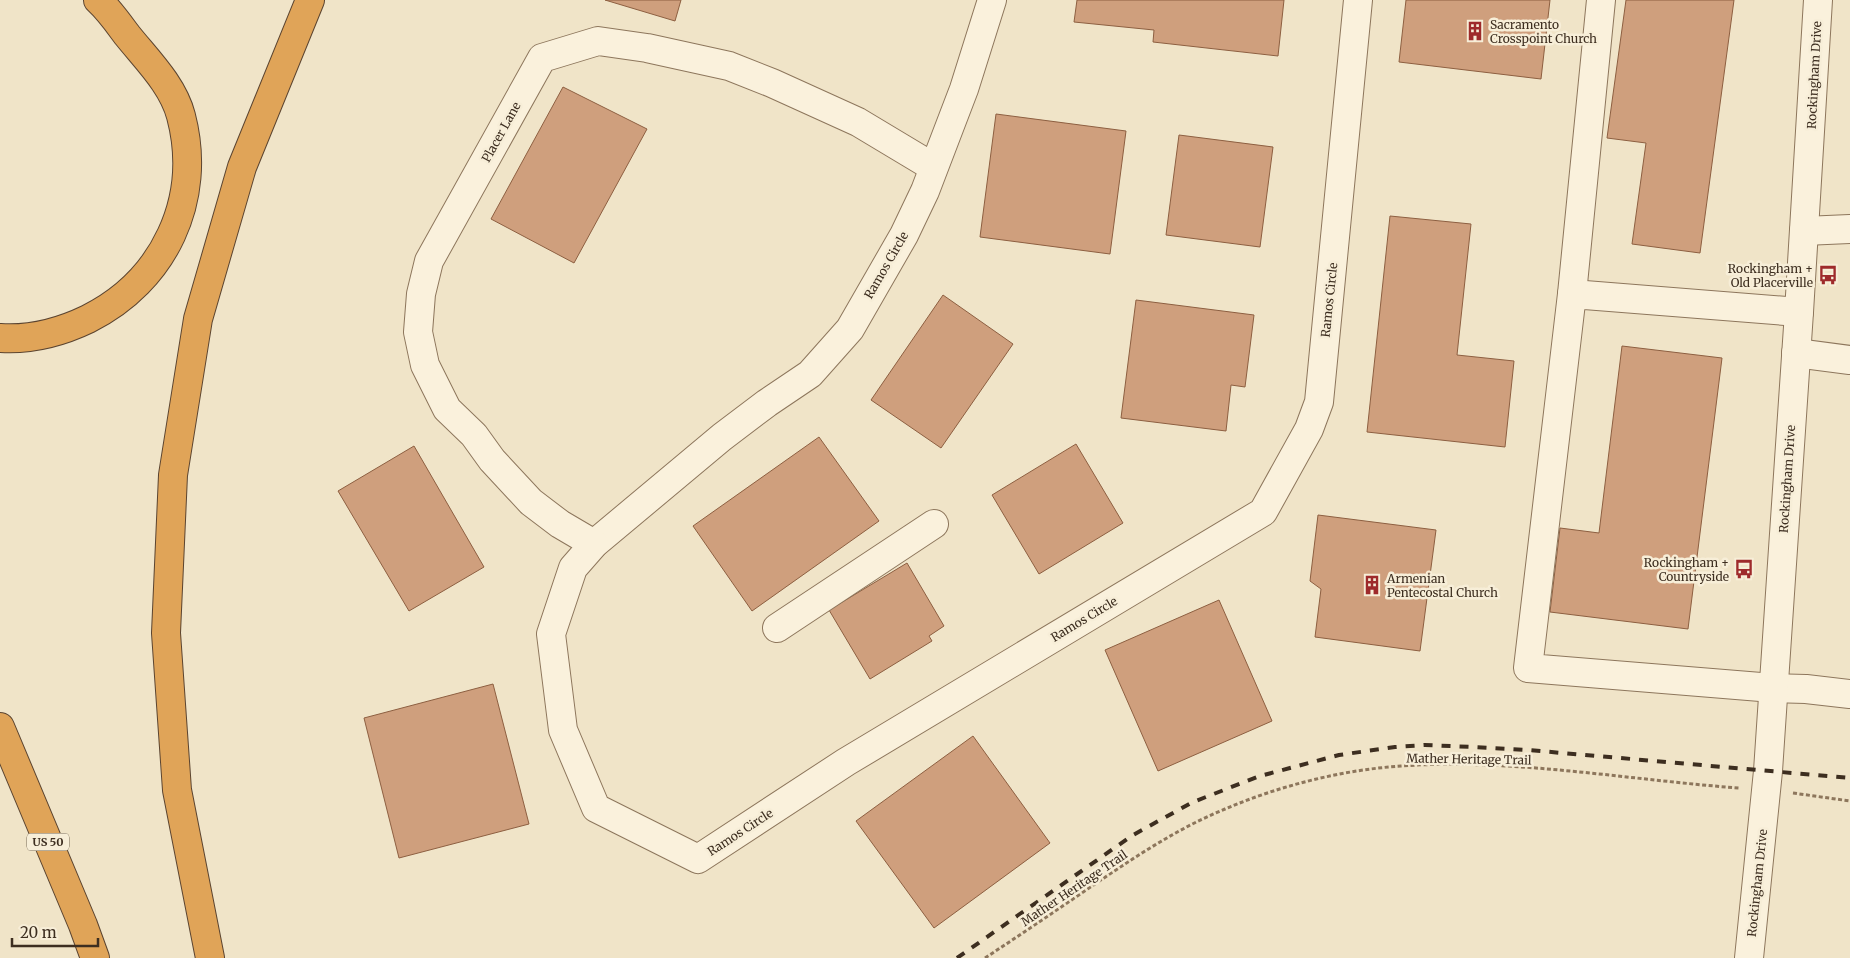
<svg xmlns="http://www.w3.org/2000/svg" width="1850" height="958" font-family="Merriweather,serif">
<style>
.building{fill:#cf9f7d;stroke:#8d5f41}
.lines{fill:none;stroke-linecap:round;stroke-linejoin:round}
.minor-casing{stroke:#8d765c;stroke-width:30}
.highway-casing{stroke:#5b4430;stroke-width:30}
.path{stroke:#8d765c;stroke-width:3;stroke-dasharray:4 2.5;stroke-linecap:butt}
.minor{stroke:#faf1dc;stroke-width:28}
.highway{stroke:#e0a458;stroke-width:28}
.rail{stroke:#3d2e20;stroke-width:4;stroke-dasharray:9 9;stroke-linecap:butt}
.labels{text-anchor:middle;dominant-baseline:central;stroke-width:5;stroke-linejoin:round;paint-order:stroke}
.shield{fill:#f7eed8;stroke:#756857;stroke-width:1}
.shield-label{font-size:11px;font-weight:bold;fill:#3d2e20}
.poi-label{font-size:12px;fill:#3d2e20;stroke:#f7eed8;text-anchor:start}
.street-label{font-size:12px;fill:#3d2e20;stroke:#f7eed8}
</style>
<rect width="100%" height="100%" fill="#f0e4c8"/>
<g class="building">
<polygon points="605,0 681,0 675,21"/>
<polygon points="1077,0 1284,0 1278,56 1153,42 1154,30 1074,22"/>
<polygon points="1406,0 1550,0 1541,79 1399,62"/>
<polygon points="1626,0 1734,0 1700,253 1632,244 1646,143 1607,138"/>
<polygon points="563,87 647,129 574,263 491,219"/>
<polygon points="996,114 1126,131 1110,254 980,237"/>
<polygon points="1179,135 1273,147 1260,247 1166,235"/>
<polygon points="1390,216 1471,224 1457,355 1514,361 1505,447 1367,432"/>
<polygon points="943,295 1013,344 941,448 871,400"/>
<polygon points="1136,300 1254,315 1245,387 1231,385 1226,431 1121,418"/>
<polygon points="1622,346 1722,358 1688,629 1550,612 1560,528 1599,533"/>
<polygon points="819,437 879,521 752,611 693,526"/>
<polygon points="1076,444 1123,523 1039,574 992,495"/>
<polygon points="414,446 484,567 409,611 338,491"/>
<polygon points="1318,515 1436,530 1420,651 1315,637 1321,589 1310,581"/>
<polygon points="907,563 944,626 929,636 932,641 870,679 829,610"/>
<polygon points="1219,600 1272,721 1158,771 1105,650"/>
<polygon points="493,684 529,824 399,858 364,718"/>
<polygon points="973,736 1050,843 934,928 856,821"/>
</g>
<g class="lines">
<defs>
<g id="minor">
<polyline points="992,0 964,89 925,191 904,235 850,329 810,374 767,403 722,437 594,544 573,568 551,634 563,730 596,808 698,859 846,762 1263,512 1309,429 1319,402 1358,0"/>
<polyline points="1804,231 1850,229"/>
<polyline points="1572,294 1601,0"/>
<polyline points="1799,312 1572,294 1528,668 1773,688 1806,689 1850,694"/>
<polyline points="1796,353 1850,360"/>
<polyline points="594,544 560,524 531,502 492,460 474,435 447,409 425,365 418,332 421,294 429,261 542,58 598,41 647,48 729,66 772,83 858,122 933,167"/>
<polyline points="777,628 934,524"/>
<polyline points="1749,958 1768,771 1799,312 1818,0"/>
</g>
<g id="highway">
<path d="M0 338C30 340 61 332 88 319 164 281 203 200 181 116 173 85 147 60 127 35 118 23 109 10 98 0"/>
<polyline points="0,727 83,925 95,958"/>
<polyline points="210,958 177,790 166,633 173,475 198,319 242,167 310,0"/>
</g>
</defs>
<use href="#minor" class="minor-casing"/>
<use href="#highway" class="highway-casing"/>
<g class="path">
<polyline points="1793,793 1850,801"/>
<path d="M985 958C1020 935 1054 912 1089 888 1132 859 1176 829 1225 809 1279 786 1341 770 1401 766 1511 758 1629 780 1739 788"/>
</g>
<use href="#minor" class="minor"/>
<use href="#highway" class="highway"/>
<polyline class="rail" points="957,958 1133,835 1193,802 1260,776 1339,755 1395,747 1425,745 1472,747 1528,750 1850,778"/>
</g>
<defs>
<symbol id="building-bare" viewBox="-9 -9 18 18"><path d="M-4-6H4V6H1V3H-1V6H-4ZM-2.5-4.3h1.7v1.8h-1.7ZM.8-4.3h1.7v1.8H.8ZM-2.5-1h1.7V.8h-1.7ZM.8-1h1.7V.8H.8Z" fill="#9e2a2b" stroke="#f7eed8" stroke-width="2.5" paint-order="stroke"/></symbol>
<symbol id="bus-bare" viewBox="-9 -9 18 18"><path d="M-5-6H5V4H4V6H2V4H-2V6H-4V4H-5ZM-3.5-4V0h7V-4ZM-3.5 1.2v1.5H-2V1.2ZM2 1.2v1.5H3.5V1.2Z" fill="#9e2a2b" stroke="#f7eed8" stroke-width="2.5" paint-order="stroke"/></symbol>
</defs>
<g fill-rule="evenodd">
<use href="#building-bare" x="1461" y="17" width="28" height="28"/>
<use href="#bus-bare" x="1814" y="261" width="28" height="28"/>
<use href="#bus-bare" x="1730" y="555" width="28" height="28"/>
<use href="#building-bare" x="1358" y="571" width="28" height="28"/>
</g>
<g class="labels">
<rect class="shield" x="27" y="833.5" width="42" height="17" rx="4"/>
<g class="shield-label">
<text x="48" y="842">US 50</text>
</g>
<g class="poi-label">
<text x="1490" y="24">Sacramento<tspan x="1490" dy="14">Crosspoint Church</tspan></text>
<text x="1813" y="268" text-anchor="end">Rockingham +<tspan x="1813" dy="14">Old Placerville</tspan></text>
<text x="1729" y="562" text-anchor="end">Rockingham +<tspan x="1729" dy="14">Countryside</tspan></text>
<text x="1387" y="578">Armenian<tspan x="1387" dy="14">Pentecostal Church</tspan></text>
</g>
<g class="street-label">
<text transform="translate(1814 75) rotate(-87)">Rockingham Drive</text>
<text transform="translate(501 132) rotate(-61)">Placer Lane</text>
<text transform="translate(886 265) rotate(-60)">Ramos Circle</text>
<text transform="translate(1329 300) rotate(-84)">Ramos Circle</text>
<text transform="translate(1787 479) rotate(-86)">Rockingham Drive</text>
<text transform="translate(1084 619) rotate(-31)">Ramos Circle</text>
<text transform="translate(1469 759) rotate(1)">Mather Heritage Trail</text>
<text transform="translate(740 832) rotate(-33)">Ramos Circle</text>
<text transform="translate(1757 883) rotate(-84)">Rockingham Drive</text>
<text transform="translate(1074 888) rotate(-34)">Mather Heritage Trail</text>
</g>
</g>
<path d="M12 938v8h86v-8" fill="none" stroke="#3d2e20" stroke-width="2.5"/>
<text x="20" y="938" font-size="15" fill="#3d2e20" stroke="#f7eed8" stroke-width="4" paint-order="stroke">20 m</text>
</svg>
